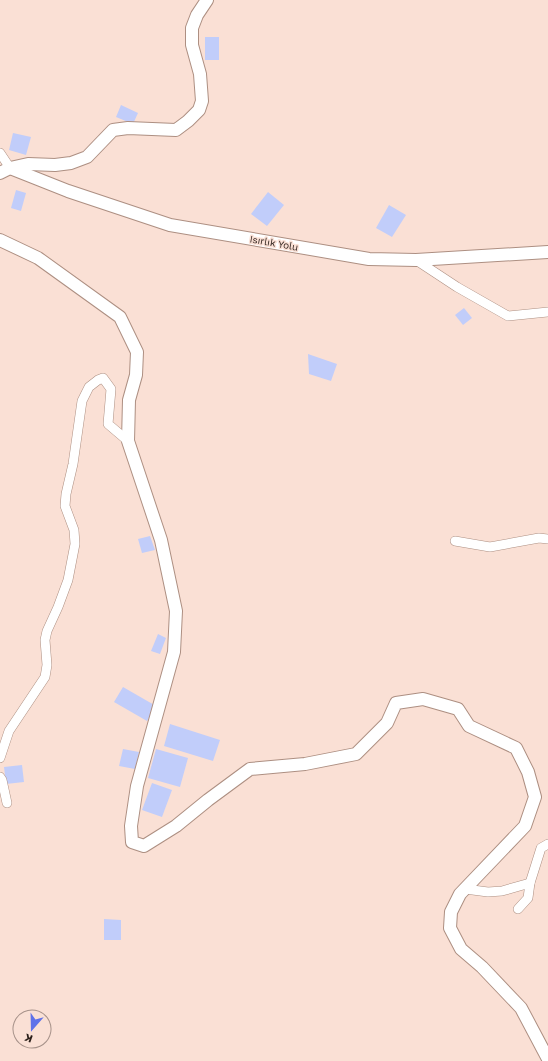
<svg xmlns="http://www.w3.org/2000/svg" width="548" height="1061" font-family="'Work Sans',sans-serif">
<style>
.building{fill:#c1cdfa}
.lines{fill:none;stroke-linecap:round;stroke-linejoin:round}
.street-casing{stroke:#ad8f82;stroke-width:10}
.secondary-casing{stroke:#ad8f82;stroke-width:14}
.street{stroke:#fff;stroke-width:9}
.secondary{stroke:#fff;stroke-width:12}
.labels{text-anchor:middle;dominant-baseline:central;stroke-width:3;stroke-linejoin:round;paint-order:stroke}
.street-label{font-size:10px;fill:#2a1e19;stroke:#fae0d5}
</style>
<rect width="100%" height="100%" fill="#fae0d5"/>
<g class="building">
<rect x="205" y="37" width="14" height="23"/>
<polygon points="121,105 138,113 133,124 116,117"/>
<polygon points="13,133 31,137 26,155 9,150"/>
<polygon points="16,190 26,193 21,211 11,208"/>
<polygon points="268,192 284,205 267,226 251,214"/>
<polygon points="389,205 406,215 392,237 376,228"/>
<polygon points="464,308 472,318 463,325 455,315"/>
<polygon points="308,354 337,364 331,381 309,374"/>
<polygon points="150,536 155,550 142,553 138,539"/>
<polygon points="158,634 166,638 160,654 151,651"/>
<polygon points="123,687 156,706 147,721 114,702"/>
<polygon points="170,724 220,740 213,761 164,746"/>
<polygon points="123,749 139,752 135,769 119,766"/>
<polygon points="156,749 188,758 180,787 148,778"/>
<polygon points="22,765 24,782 6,784 4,767"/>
<polygon points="152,783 172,790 162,817 142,810"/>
<polygon points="104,919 121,920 121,940 104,940"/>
</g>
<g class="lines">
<defs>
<g id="street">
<polyline points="0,153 10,168"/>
<polyline points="416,260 457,287 508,316 548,312"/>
<polyline points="455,541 490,547 539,538 548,539"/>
<polyline points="0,758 9,731 45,677 47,665 45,640 47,631 58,607 68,580 75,544 74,530 65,506 66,494 73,464 82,401 89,387 98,380 103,378 111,389 108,424 128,441"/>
<polyline points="0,777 2,780 7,803"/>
<polyline points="465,889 488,892 502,891 530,883"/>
<polyline points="518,909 528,898 530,883 541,848 548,844"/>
</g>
<g id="secondary">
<polyline points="10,168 68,191 170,225 369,259 416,260 548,252"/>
<polyline points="0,173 10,168 28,164 55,165 71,163 87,157 113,130 128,128 176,130 188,121 199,110 202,101 200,74 192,45 192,28 197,15 207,0"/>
<polyline points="0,240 38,258 120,317 137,352 136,375 129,400 128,441 161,540 176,611 174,652 137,786 131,826 132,842 144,846 176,826 208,800 250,769 305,764 356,754 387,723 396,703 423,699 458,709 469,726 516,748 528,772 535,797 525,826 460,894 451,912 450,928 461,949 482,967 521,1008 548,1059"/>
</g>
</defs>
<use href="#street" class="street-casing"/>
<use href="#secondary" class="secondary-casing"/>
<use href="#street" class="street"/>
<use href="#secondary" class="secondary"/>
</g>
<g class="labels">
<g class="street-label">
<text transform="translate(274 243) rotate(10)">Isırlık Yolu</text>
</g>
</g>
<g transform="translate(32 1029) rotate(200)"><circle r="19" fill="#fae0d5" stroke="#a7928a"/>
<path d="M0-3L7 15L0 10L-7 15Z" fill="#5f72e9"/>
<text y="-6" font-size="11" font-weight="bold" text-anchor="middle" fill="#2a1e19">K</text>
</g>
</svg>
